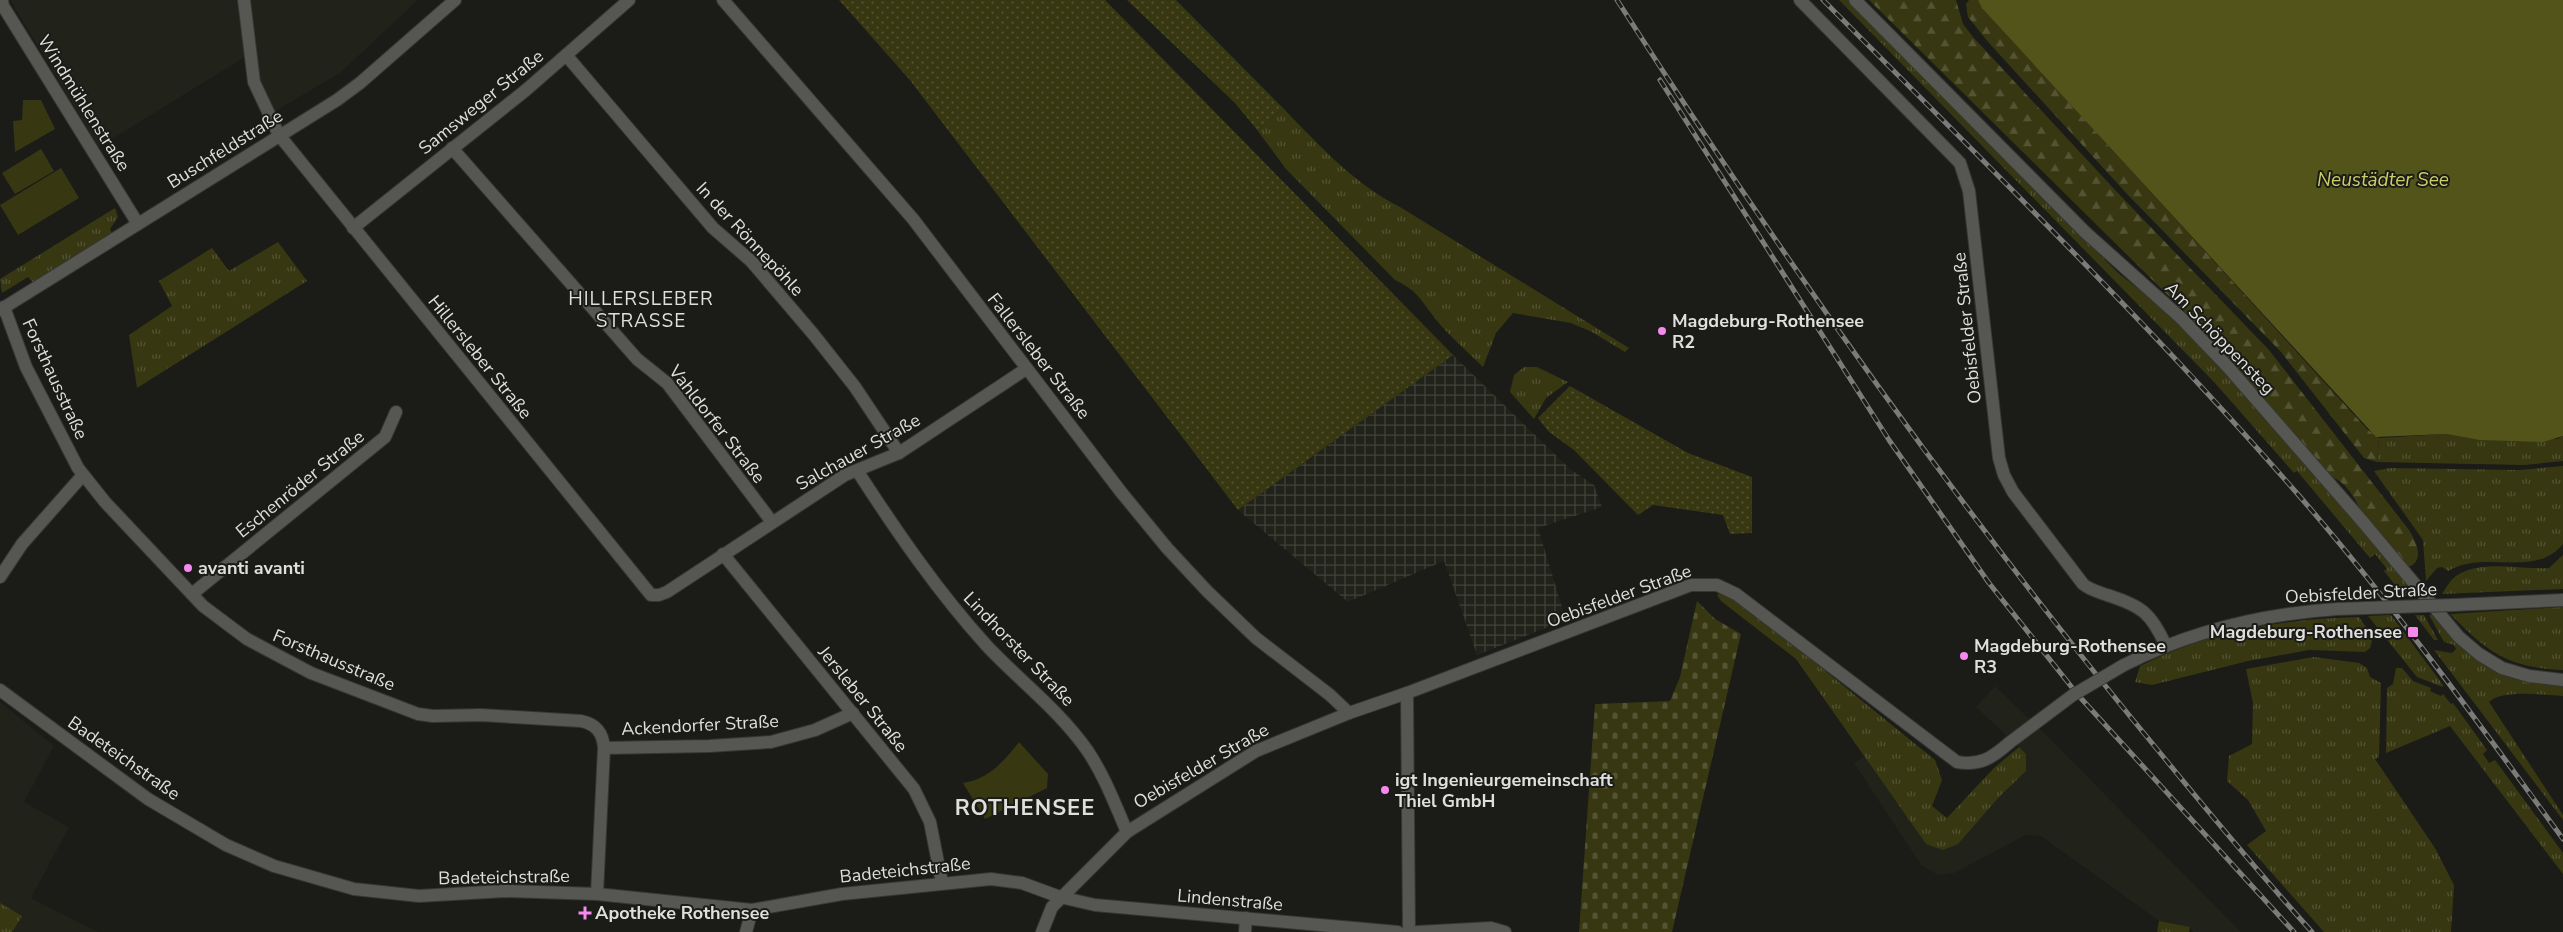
<svg xmlns="http://www.w3.org/2000/svg" width="2563" height="932" font-family="'Nunito Sans',sans-serif">
<style>
.built{fill:#212219}
.industrial{fill:url(#industrial-grid)}
.grass{fill:url(#grass-tufts)}
.forest{fill:url(#forest-firs)}
.cemetery{fill:url(#cemetery-stones)}
.park{fill:#373812}
.garden{fill:url(#garden-dots)}
.water{fill:#53541a}
.lines{fill:none;stroke-linecap:round;stroke-linejoin:round}
.minor-casing{stroke:#363634;stroke-width:14}
.minor{stroke:#565652;stroke-width:12}
.rail-casing{stroke:#7b7b79;stroke-width:5}
.rail{stroke:#1b1b18;stroke-width:3;stroke-dasharray:9;stroke-linecap:butt}
.minor-bridge-casing{stroke:#363634;stroke-width:14;stroke-linecap:butt}
.minor-bridge{stroke:#565652;stroke-width:12}
.poi-dot{fill:#f689ee;stroke:#1b1b18;stroke-width:2}
.labels{text-anchor:middle;dominant-baseline:central;stroke-width:4;stroke-linejoin:round;paint-order:stroke}
.street-label{font-size:18px;fill:#dfdfdd;stroke:#1b1b18}
.poi-label{font-size:18px;font-weight:bold;fill:#dfdfdd;stroke:#1b1b18;text-anchor:start}
.water-label{font-size:19px;font-style:italic;fill:#cbcf66;stroke:#1b1b18}
.neighbourhood-label{font-size:19px;letter-spacing:1px;fill:#dfdfdd;stroke:#1b1b18}
.district-label{font-size:22px;font-weight:bold;letter-spacing:1px;fill:#dfdfdd;stroke:#1b1b18}
</style>
<defs>
<pattern id="industrial-grid" width="8" height="8" patternUnits="userSpaceOnUse" patternTransform="scale(1.25)"><rect width="8" height="8" fill="#212219"/><path d="M0 4h8M4 0v8" fill="none" stroke="#41423a"/></pattern>
<pattern id="grass-tufts" width="24" height="20" patternUnits="userSpaceOnUse" patternTransform="scale(1.25)"><rect width="24" height="20" fill="#373812"/><path d="M3 7l-1-3M5 7V3M7 7l1-3M15 17l-1-3M17 17v-4M19 17l1-3" fill="none" stroke="#545434"/></pattern>
<pattern id="forest-firs" width="22" height="20" patternUnits="userSpaceOnUse" patternTransform="scale(1.25)"><rect width="22" height="20" fill="#373812"/><path d="M5 1l3.5 6h-7zM16 11l3.5 6h-7z" fill="#545434"/></pattern>
<pattern id="cemetery-stones" width="16" height="16" patternUnits="userSpaceOnUse" patternTransform="scale(1.25)"><rect width="16" height="16" fill="#373812"/><path d="M2 7V4a2 2 0 0 1 4 0v3zM10 15v-3a2 2 0 0 1 4 0v3z" fill="#545434"/></pattern>
<pattern id="garden-dots" width="8" height="8" patternUnits="userSpaceOnUse" patternTransform="scale(1.25)"><rect width="8" height="8" fill="#373812"/><path d="M2 2h.1M6 6h.1" fill="none" stroke="#545434" stroke-width="1.8" stroke-linecap="round"/></pattern>
</defs>
<rect width="100%" height="100%" fill="#1b1b18"/>
<g class="built">
<polygon points="10,0 418,0 340,73 274,112 259,79 255,51 99,147"/>
<polygon points="1995,686 2044,733 2241,932 2193,932 2190,927 2159,921 2041,836 2026,835 1954,873 1938,875 1921,865 1854,763 1864,756 1926,844 1998,798 2026,771 2026,754 1976,707"/>
<polygon points="0,702 54,746 24,802 69,827 31,898 98,932 0,932"/>
</g>
<polygon class="industrial" points="1453,355 1570,469 1594,485 1602,507 1538,528 1566,620 1477,655 1444,561 1348,602 1238,510"/>
<g class="grass">
<polygon points="1839,0 1848,0 2117,272 2167,312 2227,374 2419,596 2404,596 2384,571 2387,569 2375,554 2370,558 2297,471 2294,473 2215,383"/>
<path d="M1283 108C1319 145 1354 184 1400 207L1629 348 1625 352 1592 332 1571 323 1513 313 1496 333 1483 367C1467 351 1448 335 1434 317 1419 298 1419 292 1395 280L1286 169 1258 131Z"/>
<polygon points="115,208 118,217 110,229 112,233 33,283 28,277 2,293 0,279"/>
<polygon points="278,242 307,281 137,388 129,335 172,306 159,281 212,248 229,271"/>
<polygon points="1524,367 1537,367 1568,382 1546,398 1534,419 1510,392 1514,375"/>
<polygon points="2446,434 2479,440 2557,439 2563,436 2563,461 2524,465 2377,462 2379,438"/>
<path d="M2563 466V544C2535 579 2485 549 2448 571L2442 567 2437 568 2426 581 2423 540 2374 471 2390 468 2519 470Z"/>
<path d="M2563 555V589L2442 594C2446 588 2450 580 2456 576 2481 559 2520 570 2549 568Z"/>
<polygon points="1722,592 1776,631 1935,760 1942,780 1932,806 1947,818 1994,768 2019,747 2026,754 2026,771 1998,798 1958,844 1943,850 1926,844 1796,659 1721,601 1717,595"/>
<path d="M2563 607V670C2506 667 2489 653 2450 614Z"/>
<polygon points="2391,615 2443,685 2443,687 2417,677 2368,616"/>
<polygon points="2415,615 2424,615 2438,640 2434,640"/>
<path d="M2429 615H2434C2474 662 2498 685 2563 685V696C2546 695 2501 689 2489 702L2563 815V820L2434 650 2452 653 2456 649 2454 645 2444 642Z"/>
<path d="M2359 617 2373 637 2370 648 2365 652 2309 650 2248 661 2152 685 2135 682 2140 666C2209 631 2282 619 2359 617Z"/>
<polygon points="2314,657 2359,663 2367,668 2370,677 2381,683 2379,757 2375,759 2435,848 2454,885 2451,932 2324,932 2247,845 2266,831 2248,800 2227,781 2229,756 2252,744 2253,703 2246,669"/>
<polygon points="2396,668 2402,668 2413,681 2431,688 2430,691 2441,696 2443,694 2451,704 2453,703 2487,750 2483,754 2489,763 2495,760 2563,853 2563,874 2450,726 2386,753 2387,688 2393,684"/>
<polygon points="0,903 22,916 12,932 0,932"/>
<polygon points="2159,921 2190,927 2189,932 2157,932"/>
</g>
<g class="forest">
<path d="M1869 0H1956L1963 24 1973 37 2116 191 2269 350 2409 530C2416 542 2426 560 2408 567L2359 508C2354 496 2345 482 2332 477L2191 318Z"/>
<polygon points="1969,0 1978,0 1983,8 2367,429 2379,438 2377,462 2364,458 2281,352 2128,195 1989,43 1968,17 1966,4"/>
</g>
<polygon class="cemetery" points="1697,601 1715,619 1741,634 1672,932 1579,932 1595,704 1670,701 1680,677"/>
<g class="park">
<polygon points="23,100 41,100 55,129 15,152 13,121 22,120"/>
<polygon points="41,149 54,171 15,194 2,173"/>
<polygon points="61,168 79,198 18,235 0,205"/>
<path d="M1019 742 1048 774 1047 788 985 819 963 783C989 779 1003 762 1019 742Z"/>
</g>
<g class="garden">
<polygon points="839,0 1105,0 1453,355 1238,510 909,79"/>
<polygon points="1127,0 1176,0 1283,108 1258,131 1235,103"/>
<polygon points="1570,386 1688,453 1752,477 1752,533 1730,534 1723,515 1653,505 1638,515 1574,450 1549,432 1538,418"/>
</g>
<polygon class="water" points="1978,0 2563,0 2563,436 2543,442 2479,440 2446,434 2376,437 1982,8"/>
<g class="lines">
<defs>
<g id="minor">
<polyline points="2,0 3,6 138,224"/>
<polyline points="244,0 254,82 279,135 651,595 659,595 667,592 845,475 899,453 1026,369"/>
<polyline points="723,0 913,219 1121,492 1167,548 1207,591 1256,638 1330,695 1349,713"/>
<path d="M1800 0 1960 163 1969 191 1999 458 2004 475 2013 492 2083 584C2090 590 2099 592 2107 595 2142 606 2151 613 2166 646"/>
<polyline points="1855,0 2085,232 2181,318 2227,366 2363,522 2459,637 2479,654 2502,668 2529,676 2563,680"/>
<polyline points="566,55 713,228 751,261 814,335 855,387 899,453"/>
<polyline points="452,148 637,359 667,383 772,522"/>
<polyline points="353,228 526,90 629,0"/>
<path d="M4 307 26 367 78 468 105 502 203 606 247 639 311 673 418 714 433 716 481 715 581 721C596 724 603 733 604 748L597 894"/>
<polyline points="0,310 337,100 360,83 455,0"/>
<path d="M858 472C897 532 938 592 987 646 1020 681 1059 710 1087 750 1104 775 1115 804 1127 832"/>
<polyline points="723,554 914,789 930,822 942,883"/>
<polyline points="0,577 22,544 83,475"/>
<polyline points="192,594 385,437 396,412"/>
<polyline points="2453,605 2563,600"/>
<path d="M2124 665C2191 631 2262 614 2337 609"/>
<polyline points="0,690 148,799 226,845 274,866 354,889 419,896 505,891 597,894 752,910 842,894 991,879 1022,883 1060,897 1095,905 1398,932"/>
<polyline points="1407,693 1409,932"/>
<polyline points="604,748 709,746 771,742 815,730 853,713"/>
<polyline points="746,932 752,910"/>
<path d="M1042 932 1052 907 1127 832 1256 751 1349 713 1407 693 1691 585H1717L1736 594 1957 762C1980 766 1992 758 2009 743"/>
<polyline points="1245,932 1246,918"/>
<polyline points="1417,932 1491,928 1505,932"/>
</g>
</defs>
<use href="#minor" class="minor-casing"/>
<use href="#minor" class="minor"/>
<defs>
<g id="rail">
<path d="M1617 0C1784 261 1963 515 2161 754 2210 814 2260 874 2312 932"/>
<path d="M1823 0C1983 161 2146 320 2295 491 2391 601 2477 721 2563 839"/>
<polyline points="1660,80 1889,440 1989,583 2078,695 2294,932"/>
</g>
</defs>
<use href="#rail" class="rail-casing"/>
<use href="#rail" class="rail"/>
<defs>
<g id="minor-bridge">
<polyline points="2337,609 2453,605"/>
<polyline points="2009,743 2073,695 2124,665"/>
</g>
</defs>
<use href="#minor-bridge" class="minor-bridge-casing"/>
<use href="#minor-bridge" class="minor-bridge"/>
</g>
<g class="poi-dot">
<circle cx="1662" cy="331" r="5"/>
<circle cx="188" cy="568" r="5"/>
<rect x="2407" y="626" width="12" height="12" rx="2.5"/>
<circle cx="1964" cy="656" r="5"/>
<circle cx="1385" cy="790" r="5"/>
<path d="M582.5 905.5h5v5h5v5h-5v5h-5v-5h-5v-5h5z"/>
</g>
<g class="labels">
<g class="street-label">
<text transform="translate(481 102) rotate(-39)">Samsweger Straße</text>
<text transform="translate(84 103) rotate(58)">Windmühlenstraße</text>
<text transform="translate(225 149) rotate(-32)">Buschfeldstraße</text>
<text transform="translate(750 239) rotate(47)">In der Rönnepöhle</text>
<text transform="translate(1967 328) rotate(-96)">Oebisfelder Straße</text>
<text transform="translate(2220 338) rotate(46)">Am Schöppensteg</text>
<text transform="translate(1039 356) rotate(52)">Fallersleber Straße</text>
<text transform="translate(480 357) rotate(51)">Hillersleber Straße</text>
<text transform="translate(55 379) rotate(65)">Forsthausstraße</text>
<text transform="translate(717 424) rotate(52)">Vahldorfer Straße</text>
<text transform="translate(858 452) rotate(-29)">Salchauer Straße</text>
<text transform="translate(300 484) rotate(-39)">Eschenröder Straße</text>
<text transform="translate(2361 593) rotate(-3)">Oebisfelder Straße</text>
<text transform="translate(1619 596) rotate(-20)">Oebisfelder Straße</text>
<text transform="translate(1019 649) rotate(46)">Lindhorster Straße</text>
<text transform="translate(334 660) rotate(23)">Forsthausstraße</text>
<text transform="translate(863 699) rotate(51)">Jersleber Straße</text>
<text transform="translate(700 725) rotate(-3)">Ackendorfer Straße</text>
<text transform="translate(124 758) rotate(35)">Badeteichstraße</text>
<text transform="translate(1201 766) rotate(-30)">Oebisfelder Straße</text>
<text transform="translate(905 870) rotate(-6)">Badeteichstraße</text>
<text transform="translate(504 877) rotate(-1)">Badeteichstraße</text>
<text transform="translate(1230 900) rotate(5)">Lindenstraße</text>
</g>
<g class="poi-label">
<text x="1672" y="321">Magdeburg-Rothensee<tspan x="1672" dy="21">R2</tspan></text>
<text x="198" y="568">avanti avanti</text>
<text x="2402" y="632" text-anchor="end">Magdeburg-Rothensee</text>
<text x="1974" y="646">Magdeburg-Rothensee<tspan x="1974" dy="21">R3</tspan></text>
<text x="1395" y="780">igt Ingenieurgemeinschaft<tspan x="1395" dy="21">Thiel GmbH</tspan></text>
<text x="595" y="913">Apotheke Rothensee</text>
</g>
<g class="water-label">
<text x="2383" y="180">Neustädter See</text>
</g>
<g class="neighbourhood-label">
<text x="641" y="299">HILLERSLEBER<tspan x="641" dy="22">STRASSE</tspan></text>
</g>
<g class="district-label">
<text x="1025" y="808">ROTHENSEE</text>
</g>
</g>
</svg>
